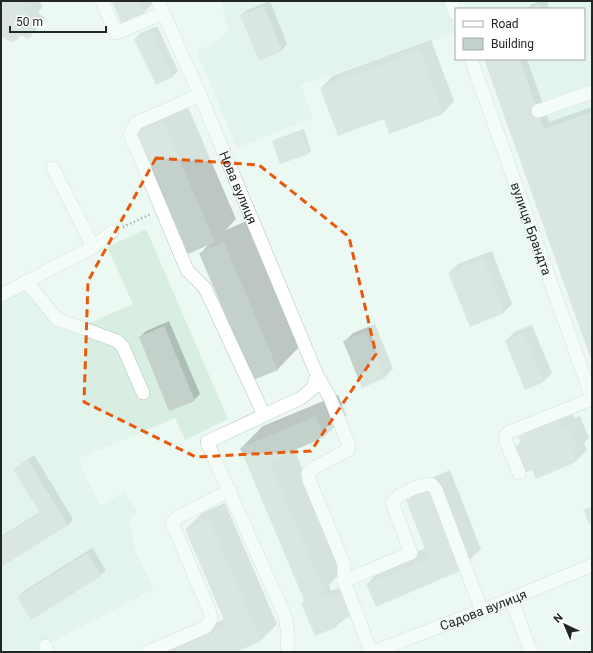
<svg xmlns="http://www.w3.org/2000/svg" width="593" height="653" font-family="Roboto,sans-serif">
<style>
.built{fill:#d8eee3}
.shadow{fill:#0003}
.building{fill:#c4d1cb}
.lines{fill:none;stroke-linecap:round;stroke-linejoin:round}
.minor-tunnel{stroke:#c3cfc9;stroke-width:13;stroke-dasharray:13 6;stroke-linecap:butt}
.minor-casing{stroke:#b7c5be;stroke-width:14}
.path{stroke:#959f9a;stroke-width:2.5;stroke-dasharray:1 3;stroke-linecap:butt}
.minor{stroke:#fff;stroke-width:13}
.marked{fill:none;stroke:#e8590c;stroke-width:3;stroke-dasharray:8 5;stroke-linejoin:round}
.labels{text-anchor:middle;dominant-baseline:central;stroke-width:3;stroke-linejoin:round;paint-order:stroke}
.street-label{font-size:13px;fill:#222724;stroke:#fff}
</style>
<rect width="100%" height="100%" fill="#ebf9f2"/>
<g class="built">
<polygon points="220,1 445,1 456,33 301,85 313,118 237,148 197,52 226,34 228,27"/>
<polygon points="463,1 592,1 592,362 484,59 584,59 584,9 466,9"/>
<polygon points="146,229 228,419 185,440 175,418 78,459 100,506 124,492 137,512 129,521 136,553 154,589 33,652 1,652 1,302 35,283 62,316 85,325 133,304 107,247"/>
</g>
<g class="shadow">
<polygon points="1,1 39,1 43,6 38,13 45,18 43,23 31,35 1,37"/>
<polygon points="113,1 155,1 144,12"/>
<polygon points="270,1 287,44 282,50 259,59 241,16 247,10"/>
<polygon points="541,1 547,1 549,9 527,9 532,4"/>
<polygon points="157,26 178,71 172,77 135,39 141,33"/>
<polygon points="431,40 454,101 443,113 390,132 384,117 321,88 332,76"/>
<polygon points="485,59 527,59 549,122 592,107 592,359"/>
<polygon points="185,100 236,219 226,230 246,221 299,347 278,369 253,379 200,254 210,243 137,133 159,112"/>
<polygon points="304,129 311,151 309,153 280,163 273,141 276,139"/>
<polygon points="492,251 512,304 504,312 470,326 449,273 458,264"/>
<polygon points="169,321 200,394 194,400 140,337 146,331"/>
<polygon points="375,324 393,369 385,377 345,341 353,333"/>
<polygon points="532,325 552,373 543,382 506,341 514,332"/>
<polygon points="338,395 347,415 325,436 294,449 345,569 329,585 331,591 349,584 359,607 336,626 302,603 305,600 241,448 263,426"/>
<polygon points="571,410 574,418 580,416 589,438 584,443 587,450 576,461 533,468 515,448 521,442 520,438 531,426"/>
<polygon points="34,455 73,519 68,525 1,566 1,536 40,512 14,469"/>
<polygon points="450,470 481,549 459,570 367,584 389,562 426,548 408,501 429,479"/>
<polygon points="225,503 277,624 261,640 233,652 147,652 225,619 186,529 202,513"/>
<polygon points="92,548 106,570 100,575 18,597 24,591"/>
</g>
<g class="building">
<polygon points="1,1 22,1 27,4 24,9 30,14 32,18 27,24 34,30 32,36 27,39 21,35 16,41 11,42 1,36"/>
<polygon points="112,1 140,1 145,13 121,23"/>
<polygon points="540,4 542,9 528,9"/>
<polygon points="264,6 282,51 259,61 240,15"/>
<polygon points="151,31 173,77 156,85 134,39"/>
<polygon points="420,50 443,114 389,134 384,119 338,136 320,88"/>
<polygon points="484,59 520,59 544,129 592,112 592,362"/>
<polygon points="163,121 215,242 188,254 136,133"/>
<polygon points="302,131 309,154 280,164 272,141"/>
<polygon points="224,242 278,370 253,380 199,253"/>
<polygon points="483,259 504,313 470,327 448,273"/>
<polygon points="164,326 195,401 169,411 139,337"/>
<polygon points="366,332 385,378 362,388 343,341"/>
<polygon points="523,333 544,382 525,390 505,341"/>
<polygon points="316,416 325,437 269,461 324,592 304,600 240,448"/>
<polygon points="559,420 563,429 569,427 578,451 572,453 576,462 536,479 532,470 525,473 514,448 521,444 518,437"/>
<polygon points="28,460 68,525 1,567 1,537 40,513 13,469"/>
<polygon points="429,491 460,571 376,607 366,584 429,559 406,500"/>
<polygon points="592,506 592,523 589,524 583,510"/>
<polygon points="209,519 261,641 236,652 168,652 227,627 185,529"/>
<polygon points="87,553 101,576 31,620 17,597"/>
<polygon points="340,592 351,616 335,623 337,627 315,636 301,603 320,594 323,599"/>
</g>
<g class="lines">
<polyline class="minor-tunnel" points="506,122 538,111"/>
<defs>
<g id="minor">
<polyline points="102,1 116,33 163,13"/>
<path id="s1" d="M158 1 200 95 317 375 329 396 349 445 348 450 312 469 308 473 309 480 344 564V581L371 652"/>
<polyline points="451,1 456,15"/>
<path id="s2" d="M471 59 592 398"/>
<polyline points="200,95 136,123 130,134 187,270 205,288 264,415"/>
<polyline points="538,111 592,92"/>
<polyline points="53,168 93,247"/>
<polyline points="26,281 57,319 117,341 123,347 143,393"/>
<polyline points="1,295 93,247 112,232"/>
<polyline points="519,473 505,439 506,435 509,432 592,399"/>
<path d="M344 581 411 553 392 502C401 492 419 485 431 484L436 490 482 611"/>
<polyline points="511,599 531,652"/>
<polyline points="45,646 48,652"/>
<polyline points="148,652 206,627 211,619 209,610 172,523 178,517 230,490"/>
<polyline points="287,652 288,634 285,616 207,442 301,398 313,388 317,375"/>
<path id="s3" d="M373 652 511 599 592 565"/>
</g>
</defs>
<use href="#minor" class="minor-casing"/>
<polyline class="path" points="123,227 151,214"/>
<use href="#minor" class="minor"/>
</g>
<path d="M0 0H593V653H0ZM156 158 259 165 349 237 376 354 311 451 196 457 84 402 88 281Z" fill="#ebf9f2" fill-opacity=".55" fill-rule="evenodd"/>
<path class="marked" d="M156 158 259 165 349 237 376 354 311 451 196 457 84 402 88 281Z"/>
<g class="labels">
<g class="street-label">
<text stroke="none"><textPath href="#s1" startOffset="203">Нова вулиця</textPath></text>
<text stroke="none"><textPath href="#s2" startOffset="180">вулиця Брандта</textPath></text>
<text stroke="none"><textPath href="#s3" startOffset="118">Садова вулиця</textPath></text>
</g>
</g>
<rect width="593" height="653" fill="none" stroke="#222724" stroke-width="4"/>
<rect x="455" y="8" width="130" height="52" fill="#ffffff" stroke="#a7a9a7"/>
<rect x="463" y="21" width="20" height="6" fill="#ffffff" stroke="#a7a9a7"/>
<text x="491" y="28" font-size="12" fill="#222724">Road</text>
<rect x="463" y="38" width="20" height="12" fill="#c4d1cb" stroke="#a7a9a7"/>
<text x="491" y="48" font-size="12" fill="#222724">Building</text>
<g transform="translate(565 625) rotate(316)" stroke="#ffffff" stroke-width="3" paint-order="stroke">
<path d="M0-3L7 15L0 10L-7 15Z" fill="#222724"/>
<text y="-6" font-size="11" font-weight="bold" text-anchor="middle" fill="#222724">N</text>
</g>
<path d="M10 26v6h96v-6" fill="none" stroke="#222724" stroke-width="2"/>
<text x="16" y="26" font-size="12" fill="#222724" stroke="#ffffff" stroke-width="3" paint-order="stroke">50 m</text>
</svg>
